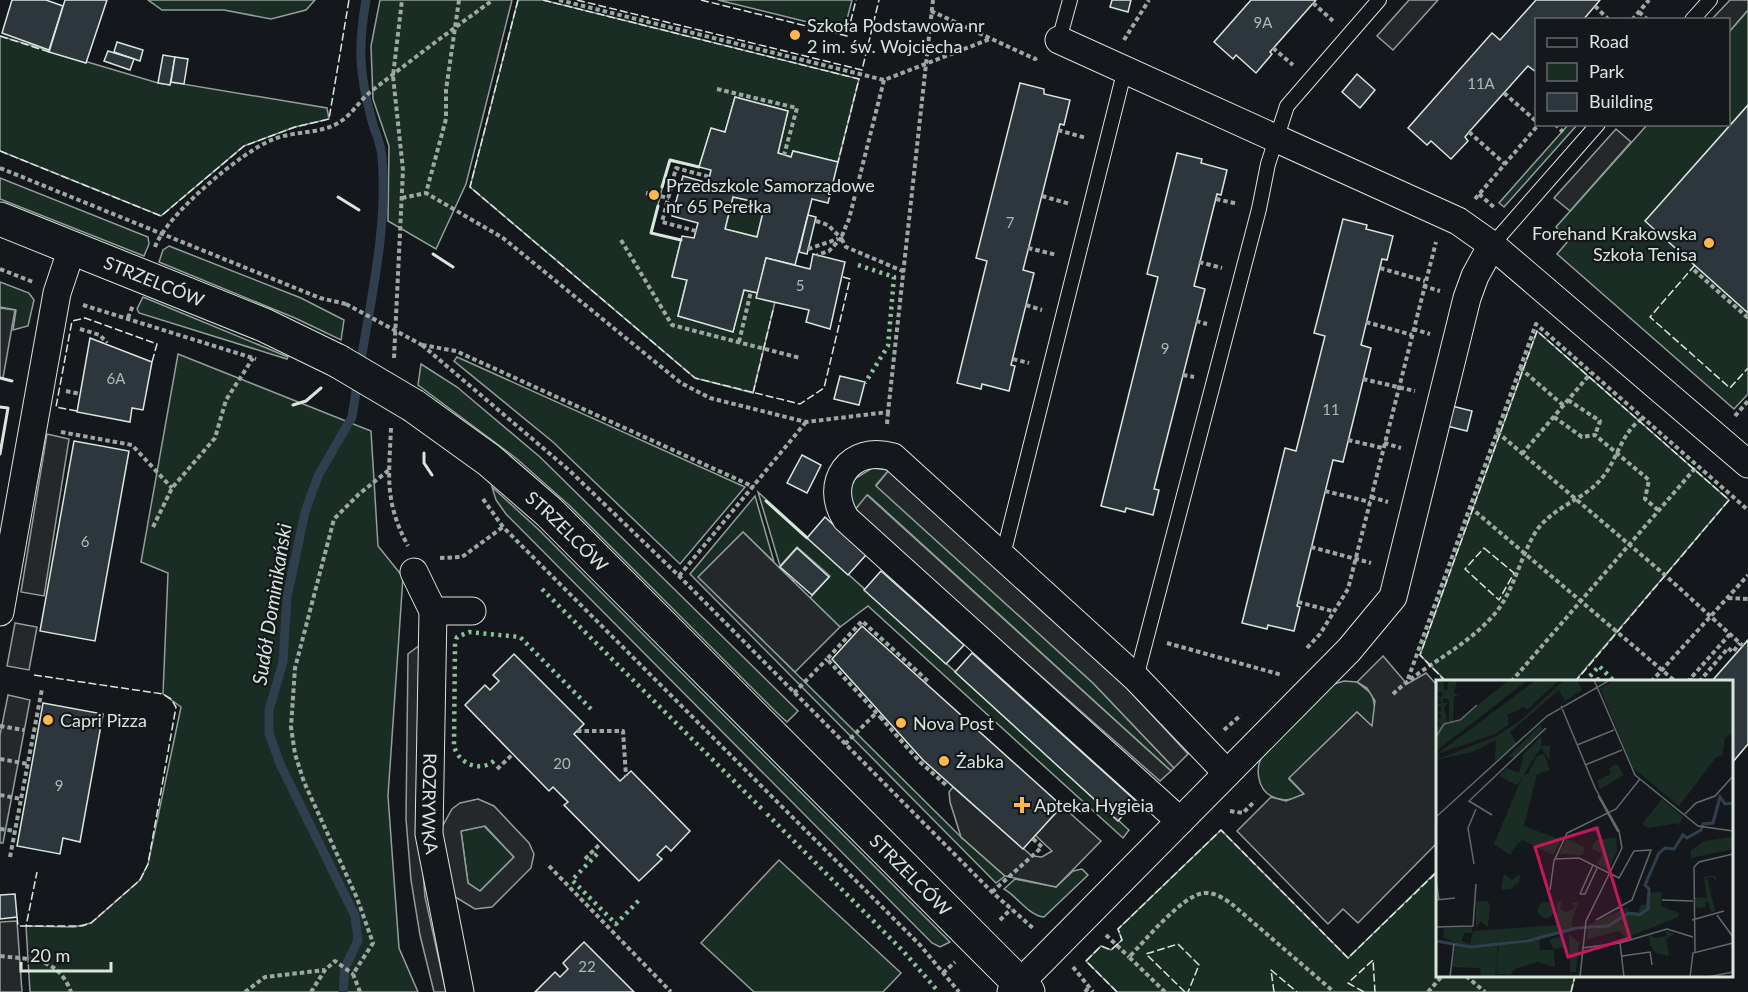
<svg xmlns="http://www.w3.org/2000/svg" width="1748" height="992" font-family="Lato,sans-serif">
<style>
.green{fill:#1a2d24;stroke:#939e99;stroke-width:1.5}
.parking{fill:#24282b;stroke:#939e99;stroke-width:1.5;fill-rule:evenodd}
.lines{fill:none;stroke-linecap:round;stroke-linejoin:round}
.stream{stroke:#2f3f4d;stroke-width:9}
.building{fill:#2c363c;stroke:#d8e6dc;stroke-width:1.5;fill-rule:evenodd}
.service-casing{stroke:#d8e6dc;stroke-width:16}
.minor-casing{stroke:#d8e6dc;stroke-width:29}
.tertiary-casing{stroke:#d8e6dc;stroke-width:35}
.path{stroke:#9da8a2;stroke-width:4;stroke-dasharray:4.5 3;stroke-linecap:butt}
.service{stroke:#14181c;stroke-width:14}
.minor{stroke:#14181c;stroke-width:27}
.tertiary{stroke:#14181c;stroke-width:33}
.tertiary-bridge-casing{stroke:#d8e6dc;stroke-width:35;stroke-linecap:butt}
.path-bridge{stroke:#9da8a2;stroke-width:4;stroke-dasharray:4.5 3;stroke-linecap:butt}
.tertiary-bridge{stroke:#14181c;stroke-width:33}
.hedge{stroke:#8ac095;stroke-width:4.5;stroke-dasharray:3 4.5;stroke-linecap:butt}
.fence{stroke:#d8e6dc;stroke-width:1.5;stroke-dasharray:8 3;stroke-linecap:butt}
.wall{stroke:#d8e6dc;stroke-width:3}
.poi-dot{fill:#ffb74d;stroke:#14181c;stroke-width:2}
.labels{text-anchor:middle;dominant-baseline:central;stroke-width:4.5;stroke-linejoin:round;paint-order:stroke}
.number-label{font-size:15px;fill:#adbab4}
.poi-label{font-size:18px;fill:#d8e6dc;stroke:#14181c;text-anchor:start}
.street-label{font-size:18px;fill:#d8e6dc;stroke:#14181c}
.water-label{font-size:20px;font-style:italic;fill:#d8e6dc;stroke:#14181c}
.inset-river{fill:none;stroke:#2f3f4d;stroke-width:3}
.inset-road{fill:none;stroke:#626a69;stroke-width:1.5}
.view{fill:#c2185b;fill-opacity:0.15;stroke:#c2185b;stroke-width:3}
.inset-edge{fill:none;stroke:#d8e6dc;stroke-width:3}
</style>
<rect width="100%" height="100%" fill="#14181c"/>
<g class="green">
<polygon points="148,0 315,0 306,10 271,19 224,10 162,10"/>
<polygon points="380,0 512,0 466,184 436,249 388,221 389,146 373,99 371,46"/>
<polygon points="518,0 543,0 859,79 838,162 793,151 791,157 778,153 788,111 735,97 725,132 711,129 699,167 669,161 651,233 681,240 672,276 687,280 678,316 733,331 744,290 758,293 775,302 753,393 695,378 470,187"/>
<polygon points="718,0 852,0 844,31"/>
<polygon points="1748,10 1748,394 1734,409 1557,254 1569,240 1556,227 1647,125 1728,124 1729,32"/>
<polygon points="0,36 158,83 170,85 171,82 327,108 329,119 295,127 244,146 161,216 0,151"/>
<polygon points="1568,125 1577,125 1504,207 1499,203"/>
<polygon points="0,178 148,237 149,244 144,256 0,199"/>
<polygon points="733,197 765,204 757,237 725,229"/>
<polygon points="169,246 301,298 344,320 341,340 295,318 159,262 163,250"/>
<polygon points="0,282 29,293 34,300 28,326 13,330 16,310 0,307"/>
<polygon points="143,297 288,357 287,359 139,313 137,309"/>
<polygon points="1537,331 1729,500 1575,681 1446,681 1420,655"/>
<polygon points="178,354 371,431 378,546 403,577 388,796 399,948 418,992 30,992 26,926 74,927 91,923 140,880 148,864 181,707 163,694 168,573 141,562"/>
<polygon points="457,357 745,487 680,564 553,442 454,361"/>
<polygon points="421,364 457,387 540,457 798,711 787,722 777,713 570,506 517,459 418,385"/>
<polygon points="872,468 889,470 876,485 1093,683 1174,768 1171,771 868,495 854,511 849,495 853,480"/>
<polygon points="492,487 538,529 950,942 940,947 932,943 506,514 496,500"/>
<polygon points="758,492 1129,830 1123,838 868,606 840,627 810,598 830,576 797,547 780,566"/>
<polygon points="755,496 774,562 743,532 699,577 961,837 1005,876 996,883 690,574"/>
<path d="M1344 681 1357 682 1372 694 1376 712 1372 727 1357 712 1289 779 1304 794C1294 800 1284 803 1273 797 1257 790 1254 767 1264 753 1279 732 1315 703 1334 684Z"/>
<polygon points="484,826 514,857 480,891 468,883 461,831"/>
<polygon points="1221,830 1348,958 1437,871 1438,976 1575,976 1571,992 1117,992 1086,961 1101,946 1111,950 1122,940 1118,929"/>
<polygon points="779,860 901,973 883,992 754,992 701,943"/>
<path d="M1082 869 1088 875 1044 917C1029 916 1017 896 1004 889L1015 879 1056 887 1073 871Z"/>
</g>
<g class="parking">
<polygon points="1409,0 1438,0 1393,50 1377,36"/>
<polygon points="1730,0 1748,0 1748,10 1729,32 1728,20 1712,19"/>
<polygon points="1616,129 1631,142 1570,211 1554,198"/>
<polygon points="0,308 15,310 3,378 0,378"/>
<polygon points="47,434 69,439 44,596 21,592"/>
<polygon points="889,470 1112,672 1188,754 1174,768 1093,683 876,486"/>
<polygon points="867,495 1171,771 1160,781 854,511"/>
<polygon points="743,532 840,627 795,672 698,577"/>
<polygon points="15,623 37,627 29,670 7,666"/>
<polygon points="420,645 420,836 425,897 446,992 434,992 420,935 411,880 406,819 408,654"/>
<polygon points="1383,656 1407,684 1426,673 1437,685 1437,843 1358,923 1343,909 1328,924 1237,831 1271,797 1286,801 1304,794 1289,778 1357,712 1372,726 1375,701 1367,688 1357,682"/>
<polygon points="8,695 30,700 3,843 0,843 0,735"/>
<polygon points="953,787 1032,856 1042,857 1052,851 1035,835 1062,806 1101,841 1056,887 1005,876 961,837 950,802 949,792"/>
<path d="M478 799 494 806 529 843 534 854 531 868 492 907 475 909 452 895 441 829 452 809 460 803ZM485 826 514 857 480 891 468 883 461 831Z"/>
<polygon points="17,921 22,992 0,992 0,922"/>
</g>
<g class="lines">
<g class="stream">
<path d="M360 366C371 298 388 226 382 157 381 142 374 131 371 117 359 73 358 45 366 0"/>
<polyline points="343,992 345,968 358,940 355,916 280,764 269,733 269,710 283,662 287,597 305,512 318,476 352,417 358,379"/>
</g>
</g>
<g class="building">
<polygon points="12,0 46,0 63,6 49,50 2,33"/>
<polygon points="65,0 107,0 86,63 49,52"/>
<polygon points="1112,0 1131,0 1128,12 1110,7"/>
<polygon points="1251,0 1316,0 1270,52 1272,54 1256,73 1236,55 1233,59 1214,42"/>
<polygon points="1536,0 1600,0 1583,20 1536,20 1536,72 1528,66 1469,132 1465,137 1468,141 1451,159 1431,141 1427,145 1408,128 1492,33 1500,40"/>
<polygon points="117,42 143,50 140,61 114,52"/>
<polygon points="108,51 134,59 130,70 104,61"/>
<polygon points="163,55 175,57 170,85 158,83"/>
<polygon points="175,57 188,59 184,84 171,82"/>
<polygon points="1357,74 1375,90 1360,108 1342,92"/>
<polygon points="1020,83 1044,89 1044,94 1070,100 1064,125 1060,124 1023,270 1034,273 1011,365 1015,366 1009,391 982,384 981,389 957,383 987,261 976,258"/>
<path d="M735 97 788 111 778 153 791 157 793 151 838 162 828 203 812 199 795 265 766 258 758 293 744 290 733 332 678 316 687 280 672 277 682 236 694 238 698 223 672 216 683 176 708 183 711 170 699 167 711 128 725 132ZM733 197 765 204 757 237 725 229Z"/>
<polygon points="1748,105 1748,313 1645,221"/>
<polygon points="1177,153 1202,159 1201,163 1227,170 1221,195 1217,194 1194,286 1205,289 1154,489 1159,490 1153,515 1126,508 1125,512 1101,506 1158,277 1147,274"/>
<polygon points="808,215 816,217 807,254 799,252"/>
<polygon points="1343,219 1367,225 1366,229 1393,236 1387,260 1382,259 1361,345 1371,348 1343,462 1333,460 1297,606 1300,607 1294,631 1268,625 1267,629 1242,623 1285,448 1296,451 1325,336 1314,333"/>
<polygon points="813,254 845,262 830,329 806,322 809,310 756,298 766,258 810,269"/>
<polygon points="90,338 152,362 143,410 132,408 130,422 77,412"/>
<polygon points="840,376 865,382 859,405 834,399"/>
<polygon points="1452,406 1472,411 1467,431 1447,426"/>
<polygon points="74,441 129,451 95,641 40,631"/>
<polygon points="802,455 821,465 807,493 787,483"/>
<polygon points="825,517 866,555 848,575 807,538"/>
<polygon points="797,548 829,577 812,595 780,567"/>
<polygon points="881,571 964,645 946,664 864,590"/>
<polygon points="862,626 1062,806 1023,849 923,760 832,659"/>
<polygon points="1748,640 1748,744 1732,763 1732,682 1711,682"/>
<polygon points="972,653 1136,801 1118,821 955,672"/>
<polygon points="514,654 584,724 574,734 620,781 631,771 690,831 671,851 666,846 657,855 662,859 639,881 564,805 568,802 553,787 549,791 465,705 485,685 490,690 499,681 493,675"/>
<polygon points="43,703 103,714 80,842 63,838 60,854 17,846"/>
<polygon points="15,894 17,917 0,919 0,895"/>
<polygon points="584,942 634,992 535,992 555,972 560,977 568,969 563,963"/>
</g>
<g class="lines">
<defs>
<g id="service">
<polyline points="1692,20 1710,0"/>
<polyline points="1059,40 1070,0"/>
<polyline points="1492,245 1598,124"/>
<polyline points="1003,555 1125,69"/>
<polyline points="1136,678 1259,209 1268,164 1287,106 1379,0"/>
</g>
<g id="minor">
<polyline points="1059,40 1458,221 1492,245 1748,464"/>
<path id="s1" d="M414 572 433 611 429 834 460 992"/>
<polyline points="433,611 472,611"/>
<polyline points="0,612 57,293 72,248"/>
<path d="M1180 821 846 519C823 483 850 444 893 457L1136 678 1227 773"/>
<polyline points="1011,992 1349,650 1393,597 1467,298 1475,276 1492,245"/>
</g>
<g id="tertiary">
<path id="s2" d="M0 219 264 325 338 361"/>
<path id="s3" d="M414 406 489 460 549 512 1028 992"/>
</g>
</defs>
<use href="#service" class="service-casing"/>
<use href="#minor" class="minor-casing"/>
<use href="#tertiary" class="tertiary-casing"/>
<g class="path">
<polyline points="459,0 446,90 446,119 426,193 503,238 681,383 710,398 806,422 888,412 933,0"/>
<polyline points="559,0 884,80 990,39"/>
<polyline points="1313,3 1333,21"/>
<polyline points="1595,6 1609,20"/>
<polyline points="931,11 1035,59 1037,58"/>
<polyline points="1639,12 1648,20"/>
<polyline points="1632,20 1649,0"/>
<polyline points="1124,40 1149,0"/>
<polyline points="1273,48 1293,65"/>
<polyline points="884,80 849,219 841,238 846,247 905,272"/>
<polyline points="717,89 797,108 784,155"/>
<polyline points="1504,93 1536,121"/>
<polyline points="1555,124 1563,132"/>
<polyline points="1058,130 1086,138"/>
<polyline points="1469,132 1505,164"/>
<polyline points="0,168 320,298 346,304"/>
<polyline points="646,193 669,198"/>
<polyline points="1479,194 1496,209"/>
<polyline points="1042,196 1070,204"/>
<polyline points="402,198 426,193"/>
<polyline points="1216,199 1238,204"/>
<polyline points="1475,199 1539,124"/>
<polyline points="816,221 828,225 841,238 829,251 817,255"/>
<polyline points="696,231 662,222 676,168 710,177"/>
<polyline points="621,240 672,325 800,358"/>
<path d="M155 247C167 214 242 151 274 139 297 130 324 135 344 119 353 112 360 101 369 93 410 61 451 30 493 0"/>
<polyline points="1028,248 1057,255"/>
<polyline points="808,249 838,239"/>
<polyline points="1199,262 1222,268"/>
<polyline points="1380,268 1425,281"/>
<polyline points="0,269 33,282"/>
<polyline points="1694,270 1748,318"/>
<polyline points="1423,286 1440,291"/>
<polyline points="83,305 256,359"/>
<polyline points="1026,305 1042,310"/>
<polyline points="128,318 133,305"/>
<polyline points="1196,321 1207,324"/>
<polyline points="1366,322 1412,335"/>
<polyline points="80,329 100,335 107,343"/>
<polyline points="1413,329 1430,334"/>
<polyline points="739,342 751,291"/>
<polyline points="422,345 570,471 679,576 992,892 1033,928"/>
<polyline points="422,345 456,351 754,487"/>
<polyline points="394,358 403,170 393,76 402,0"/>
<polyline points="1013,359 1029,363"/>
<polyline points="1520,368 1564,406"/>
<polyline points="1183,375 1194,377"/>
<polyline points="1363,379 1415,391"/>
<polyline points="66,391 80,394"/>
<polyline points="1568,400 1600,421 1595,435"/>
<polyline points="1735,416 1748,401"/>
<polyline points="1554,417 1582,437 1595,435 1649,480 1645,499 1658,510"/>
<polyline points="887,424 888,412"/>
<path d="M391 428C389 477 384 501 408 546"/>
<polyline points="61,432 132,445 172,488"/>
<polyline points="1497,432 1665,575 1743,646"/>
<polyline points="1348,440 1383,448"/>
<polyline points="1384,443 1401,448"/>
<polyline points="1522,454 1591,373"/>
<polyline points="1325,491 1370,502"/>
<polyline points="1371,497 1388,502"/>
<polyline points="483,499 503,527 920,945 959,992"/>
<polyline points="1470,507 1676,682"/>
<polyline points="153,527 172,488 215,438 226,400 253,358"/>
<polyline points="1311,547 1371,563"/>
<polyline points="440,558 462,557 503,527"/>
<polyline points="679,576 806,422"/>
<polyline points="793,581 794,579"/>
<polyline points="1728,598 1748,599"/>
<polyline points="1298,602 1332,611"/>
<polyline points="1167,643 1282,675"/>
<polyline points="1307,648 1320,634 1348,589 1436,242"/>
<polyline points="1408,679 1536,324 1748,510"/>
<polyline points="1511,682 1697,466"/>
<polyline points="1596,682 1598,679 1601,682"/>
<polyline points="1651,682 1748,575"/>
<polyline points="1693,682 1690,679 1730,634"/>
<polyline points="1699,682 1728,648 1733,652 1740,643"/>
<polyline points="794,693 827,659"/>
<path d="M1393 694C1426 663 1468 647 1497 611 1515 587 1520 558 1535 533 1551 507 1583 501 1602 478 1618 459 1621 432 1643 418"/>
<polyline points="884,717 882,719 920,762 946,785 948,782"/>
<polyline points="882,719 827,659 862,621 930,683"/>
<polyline points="0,726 24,730"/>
<polyline points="1224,730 1241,715"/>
<polyline points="577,731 623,731 626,776"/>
<polyline points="845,744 876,713"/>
<polyline points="0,759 28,764"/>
<polyline points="497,769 513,754"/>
<polyline points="0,795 21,799"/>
<polyline points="1230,811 1243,813 1255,801"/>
<polyline points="0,829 15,831"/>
<polyline points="10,857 42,689"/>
<polyline points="585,859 601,843"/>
<polyline points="549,866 671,992"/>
<polyline points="992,892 1042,847 1032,838"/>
<polyline points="1000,920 1011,909"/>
<polyline points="1106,935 1129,957"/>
<path d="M0 956C32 960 58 957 71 992"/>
<polyline points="1073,967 1093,992"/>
<polyline points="943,973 955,962"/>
<polyline points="1466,976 1485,992"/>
<polyline points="245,992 265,977 325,970"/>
<polyline points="311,992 325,970 335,961 353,974"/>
<polyline points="360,992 353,974 373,943 357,898 304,782 295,754 291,727 295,668 334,519 359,494 389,470"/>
<polyline points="1085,992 1089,987"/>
<path d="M1165 992 1129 957C1145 941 1182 895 1204 893 1215 892 1225 899 1233 905L1334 992"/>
<polyline points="1428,992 1442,976"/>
</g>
<use href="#service" class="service"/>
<use href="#minor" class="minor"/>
<use href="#tertiary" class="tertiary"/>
<defs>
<polyline id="tertiary-bridge" points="338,361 414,406"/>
</defs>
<use href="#tertiary-bridge" class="tertiary-bridge-casing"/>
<polyline class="path-bridge" points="346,304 422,345"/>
<use href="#tertiary-bridge" class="tertiary-bridge"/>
<g class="hedge">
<polyline points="858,265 894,277 888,346 865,383"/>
<polyline points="542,589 762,809"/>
<polyline points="1585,682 1599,666 1615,682"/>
<path d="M494 761C479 773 458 763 454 746L455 643 457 637 469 632 520 637 591 709"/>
<polyline points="767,814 904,952 937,990"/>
<polyline points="597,854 572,880 616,924 641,898"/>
</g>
<g class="fence">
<polyline points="518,0 470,187 695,378 800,404 824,388 850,279 843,277"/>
<polyline points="543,0 859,79 838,162"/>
<polyline points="577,0 862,70 879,0"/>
<polyline points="701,0 847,36 856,0"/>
<polyline points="0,36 49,52"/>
<polyline points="0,151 161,216 244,146 295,127 329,119 349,0"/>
<polyline points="1695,265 1650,317 1730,388 1748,368"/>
<polyline points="753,393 773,310"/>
<polyline points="77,411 56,407 72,321 85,318 157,344 152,362"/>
<polygon points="1484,548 1514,573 1499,600 1465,569"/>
<polyline points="34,675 163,694 171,699 176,707 148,864 140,880 91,923 82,926 26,926 37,872"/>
<polyline points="1446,682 1420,655 1537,331 1729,500 1575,682"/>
<polyline points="17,917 18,926 26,926"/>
<polyline points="1117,992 1086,961 1101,946 1111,950 1122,940 1118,929 1221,830 1348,958 1438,871"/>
<polyline points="1185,992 1146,954 1178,944 1199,965 1188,992"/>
<polyline points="1274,992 1271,970 1297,992"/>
<polyline points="1364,992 1348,983 1373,960 1375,992"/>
<polyline points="1571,992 1575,976"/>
</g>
<g class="wall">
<polyline points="662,187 670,160 699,167"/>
<polyline points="338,197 359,210"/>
<polyline points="658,206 651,233 681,240"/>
<polyline points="433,254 453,267"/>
<polyline points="0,378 12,381"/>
<polyline points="293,405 306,401 321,388"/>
<polyline points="0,407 8,408 0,454"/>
<polyline points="424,453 424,463 432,475"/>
<polyline points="766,501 807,538"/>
</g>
</g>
<g class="poi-dot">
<circle cx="795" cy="35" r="6"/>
<circle cx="654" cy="195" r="6"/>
<circle cx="1709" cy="243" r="6"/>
<circle cx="48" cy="720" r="6"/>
<circle cx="901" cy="723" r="6"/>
<circle cx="944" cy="761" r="6"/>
<path d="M1019 796h6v6h6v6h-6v6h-6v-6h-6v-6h6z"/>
</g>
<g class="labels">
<g class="number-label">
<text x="1263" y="22">9A</text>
<text x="1481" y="83">11A</text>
<text x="1010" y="222">7</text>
<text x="800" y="285">5</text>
<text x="1165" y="348">9</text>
<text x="116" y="378">6A</text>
<text x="1331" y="409">11</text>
<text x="85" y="541">6</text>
<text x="562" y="763">20</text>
<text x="59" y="785">9</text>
<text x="587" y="966">22</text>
</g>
<g class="poi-label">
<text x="807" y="25">Szkoła Podstawowa nr<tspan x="807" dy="21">2 im. św. Wojciecha</tspan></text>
<text x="666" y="185">Przedszkole Samorządowe<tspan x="666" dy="21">nr 65 Perełka</tspan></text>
<text x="1697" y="233" text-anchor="end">Forehand Krakowska<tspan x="1697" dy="21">Szkoła Tenisa</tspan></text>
<text x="60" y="720">Capri Pizza</text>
<text x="913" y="723">Nova Post</text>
<text x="956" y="761">Żabka</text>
<text x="1034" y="805">Apteka Hygieia</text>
</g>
<g class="street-label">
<text stroke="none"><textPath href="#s2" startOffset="166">STRZELCÓW</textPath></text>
<text stroke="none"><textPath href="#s3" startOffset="198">STRZELCÓW</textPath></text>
<text stroke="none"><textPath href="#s1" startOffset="236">ROZRYWKA</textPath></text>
<text stroke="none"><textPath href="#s3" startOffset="684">STRZELCÓW</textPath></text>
</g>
<g class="water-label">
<text transform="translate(271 604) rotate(-81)">Sudół Dominikański</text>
</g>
</g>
<g transform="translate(1436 680)">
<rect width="297" height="297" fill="#14181c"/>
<path d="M0 0H8V10L11 11 12 0H21L18 13 23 16H18L17 41H13V20L7 18V23H12L8 27 11 41 0 56 4 42 0 39H5V35L0 31 5 32V27L0 24H5V20L0 17H6V12H0ZM73 0H92L0 71V58L8 45 21 42ZM123 0 91 30 88 27 71 35 73 44 59 54 1 74 99 1ZM128 0H141L146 10 129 21 123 10 74 52 81 64 59 81 60 60 36 72 0 80 61 56 86 39ZM179 0H297V53L289 58 286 76H281L243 126 197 88 164 8ZM104 45 107 49 78 77H72ZM106 56 105 66H114L113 80 105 67 81 105 63 96 71 88 83 93 88 74ZM108 74 114 90 101 94 88 146 125 160 117 175 86 160 83 163 116 179 82 163 74 175 58 164 87 95 92 94 101 76ZM181 84 188 95 164 109 161 101 175 94 173 88ZM226 119 247 137 242 147V143L212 148 206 144ZM297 157V169L255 178V171L268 161ZM180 158 181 171 172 190 161 184 166 174 155 168 160 160ZM130 159 146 166 149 169 146 175 123 174ZM68 194 76 200 84 194 83 202 75 209 65 210ZM279 195 281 202 277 197 271 198 279 231 266 236 275 232 272 221 269 222 270 227 261 228 258 217 271 218 268 197ZM226 212 225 226 243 233 242 237 190 258 183 251 151 259 152 245 192 227V232H203L204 226 210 224 211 213ZM50 221 54 224 52 247 45 241 40 248V222ZM126 221 124 229 130 232 139 228 136 223 142 222 135 244 139 248 128 253 43 266 25 265 7 257 8 248 36 247V253H28L26 261 34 264 37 251 121 245V222ZM102 230a8 8 0 1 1 16 0a8 8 0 1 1-16 0ZM229 251 239 254 230 259 233 276 220 273 214 265 213 254 218 258 231 256ZM133 254 143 263 140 292H134ZM124 256 130 267 118 269 119 287 101 282 79 289 74 295 61 294 60 289 59 297H45L44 288 16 287 20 264 44 268 62 264 60 288 63 265 104 258 103 270H118L113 260Z" fill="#1a2d24"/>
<path class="inset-river" d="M0 261 35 267 91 261 141 248 172 246 193 233 203 235 212 229 213 209 209 205 223 173 229 168 238 169 247 155 251 158 265 150 267 144 277 143 284 117 289 124 297 123"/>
<path class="inset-road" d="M158 0 199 95 262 146 297 151M125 26 160 110M0 57 8 44 24 40 41 25M141 65 178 50M149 85 186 70M162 116 182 152M249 134 260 123 279 116 297 96M56 135 33 121 110 48M0 137 111 36 174 0M119 179 143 178 183 198 198 171 215 170 196 220 160 240M38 184 32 148 40 129M0 199 3 220M114 210 118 181 131 153 180 129 204 99M144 214H149L161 188M144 214 157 185M0 220 19 218M226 220 257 221M281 235 297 257M256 240 288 231M0 247 37 246 40 204M184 263 188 297M146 268 184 263 231 249 257 257M259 272 258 187 263 182 297 174M186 276 214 272 216 285M14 297 18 264M144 297 150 241 186 168 183 151 159 108M254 297 257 273 297 263M272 297 297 292"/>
<path class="view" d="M161 148 194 258 132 277 99 167Z"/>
<rect width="297" height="297" class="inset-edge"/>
</g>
<rect x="1535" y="18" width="195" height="108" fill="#14181c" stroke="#626a69" stroke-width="1.5"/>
<rect x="1547" y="38" width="30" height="9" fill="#14181c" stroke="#626a69" stroke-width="1.5"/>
<text x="1589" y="48" font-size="18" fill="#d8e6dc">Road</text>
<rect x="1547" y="63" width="30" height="18" fill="#1a2d24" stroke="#626a69" stroke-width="1.5"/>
<text x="1589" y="78" font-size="18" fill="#d8e6dc">Park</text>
<rect x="1547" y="93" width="30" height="18" fill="#2c363c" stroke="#626a69" stroke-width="1.5"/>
<text x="1589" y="108" font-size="18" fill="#d8e6dc">Building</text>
<path d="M21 962v9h90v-9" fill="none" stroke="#d8e6dc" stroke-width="3"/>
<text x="30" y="962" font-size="18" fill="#d8e6dc" stroke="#14181c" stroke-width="4.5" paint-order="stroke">20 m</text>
</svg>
